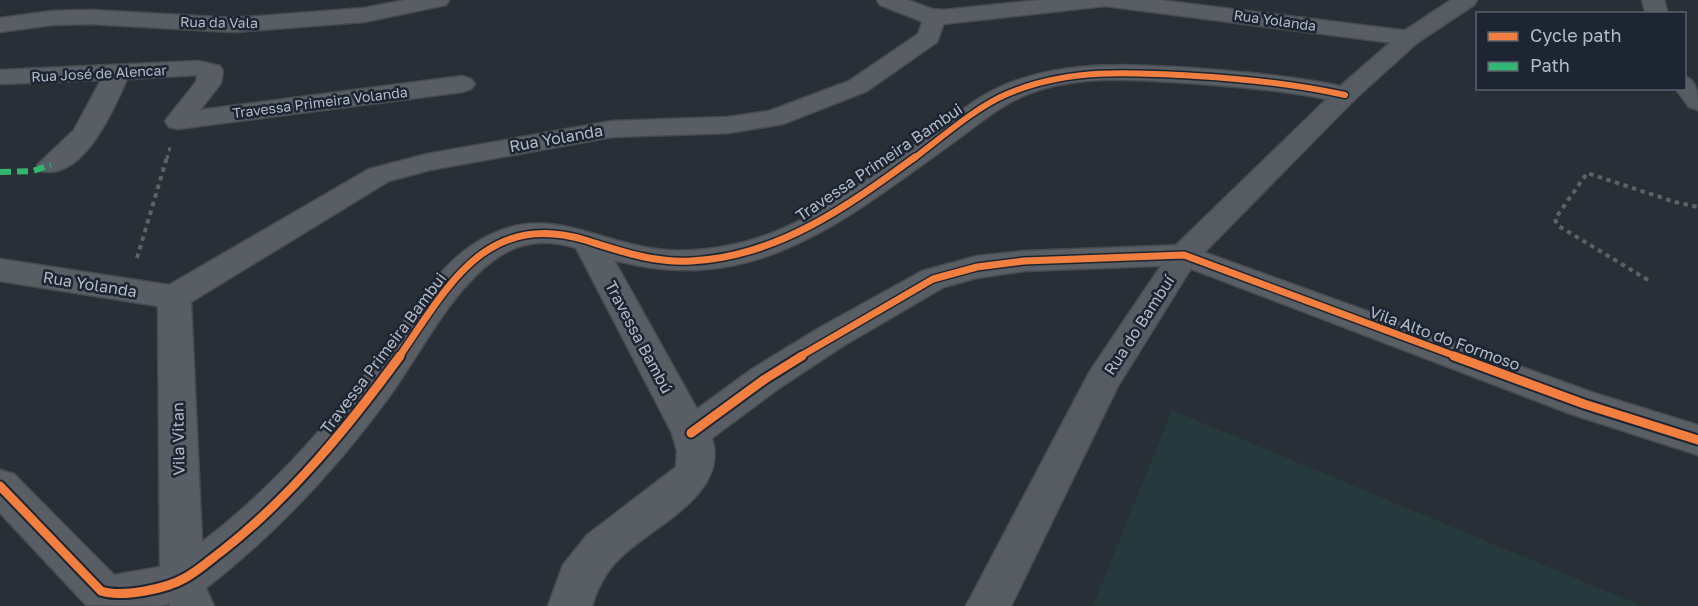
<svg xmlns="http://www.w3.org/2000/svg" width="1698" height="606" font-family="'Golos Text',sans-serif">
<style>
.green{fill:#26393c}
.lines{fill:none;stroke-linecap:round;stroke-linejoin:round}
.minor-casing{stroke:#474b51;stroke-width:3}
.tertiary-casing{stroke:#474b51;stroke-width:3}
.secondary-casing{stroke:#474b51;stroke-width:3}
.path-far1{stroke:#5c6268;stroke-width:3;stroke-dasharray:4 4;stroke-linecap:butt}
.path{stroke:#5c6268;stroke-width:4;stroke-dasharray:4.5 4.5;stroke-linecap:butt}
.minor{fill:#595d64;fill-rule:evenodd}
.tertiary{fill:#595d64;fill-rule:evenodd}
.secondary{fill:#575c63;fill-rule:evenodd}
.quiet{stroke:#33b770;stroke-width:6;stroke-dasharray:11 6;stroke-linecap:butt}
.cycleway-far2-casing{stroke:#1c2531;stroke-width:9}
.cycleway-far1-casing{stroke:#1c2531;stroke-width:10}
.cycleway-casing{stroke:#1c2531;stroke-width:13}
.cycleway-far2{stroke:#f27e40;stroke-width:6}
.cycleway-far1{stroke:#f27e40;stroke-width:7}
.cycleway{stroke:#f27e40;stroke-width:9}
.labels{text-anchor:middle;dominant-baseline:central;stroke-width:5;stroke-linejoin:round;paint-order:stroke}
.far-street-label{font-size:14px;fill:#b3bbc8;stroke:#1c2531}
.street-label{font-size:16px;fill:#b3bbc8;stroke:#1c2531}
</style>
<rect width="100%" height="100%" fill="#292f36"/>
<polygon class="green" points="1172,410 1642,606 1093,606"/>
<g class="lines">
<defs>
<g id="minor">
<path d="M929 9 937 11 944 23 937 42 867 91 783 124 728 133 612 137 430 170 389 181 191 302 202 542C268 492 323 430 374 364 404 325 430 274 471 246 535 202 580 234 644 247 673 253 703 251 731 245 808 230 877 172 939 127 954 117 967 105 983 96 1045 59 1123 64 1192 68 1244 72 1295 76 1345 87L1354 90 1358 95 1354 100 1345 103C1293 91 1241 87 1188 83 1139 80 1086 75 1039 90 1003 101 977 126 947 147 842 222 752 298 614 260L697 409 752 369 819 328 922 271 977 256 1024 251 1184 245 1594 393 1698 425V455L1571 414 1181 265 1024 271 977 278 944 287 843 346 778 389 712 438C730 497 649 526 616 562 604 575 597 589 592 606H548L563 565 587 535 676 467 677 451 672 433 576 248C547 239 519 241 494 260 450 292 421 353 389 397 336 469 277 533 206 588L214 606H170L169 604 161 606 86 605 0 513V470L14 474 114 575 160 567 158 306 0 281V259L169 285 369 169 427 154 612 121 728 117 769 111 849 81 918 34 922 23 918 16 921 11Z"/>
<path d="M199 61 220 66 223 71 221 83 200 110 462 76 471 79 475 84 471 89 462 92 178 129 169 127 165 121 196 82 197 75 127 79C114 109 83 181 41 171L37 165 74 130 101 80 0 84V70Z"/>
</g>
<g id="tertiary">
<polygon points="405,0 449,0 446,5 364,22 234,32 91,24 52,25 0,32 0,18 52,11 91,10 234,18 364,8"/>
<polygon points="877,0 908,0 932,9 943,10 1041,0 1159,0 1409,31 1417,33 1421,38 1417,43 1409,45 1105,6 943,24 921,21 880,5"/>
</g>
<g id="secondary">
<polygon points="1451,0 1477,0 1474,5 1417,43 1354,100 1195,262 1118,386 1011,606 966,606 1090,371 1173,248 1336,90 1401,33"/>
<polygon points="1642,0 1664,0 1668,14 1646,14"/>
<path d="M1684 76C1698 80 1698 95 1698 110L1689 107 1675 88H1684Z"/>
</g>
</defs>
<use href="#minor" class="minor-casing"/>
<use href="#tertiary" class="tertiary-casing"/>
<use href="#secondary" class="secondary-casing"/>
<polyline class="path-far1" points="167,159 170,147"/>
<g class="path">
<polyline points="137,258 167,157"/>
<polyline points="1648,280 1557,225 1555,219 1587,173 1675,202 1698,207"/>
</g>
<use href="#minor" class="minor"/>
<use href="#tertiary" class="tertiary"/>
<use href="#secondary" class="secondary"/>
<polyline class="quiet" points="0,172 33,171 51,165"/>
<defs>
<path id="cycleway-far2" d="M913 159C941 138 976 107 1007 94 1067 68 1131 72 1196 76 1246 79 1296 84 1345 95"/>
<g id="cycleway-far1">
<path d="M399 357C447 288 485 210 585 240 620 251 653 263 691 261 777 257 848 206 915 157"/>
<polyline points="799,357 933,279 977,267 1024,261 1184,255 1458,357"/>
</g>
<g id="cycleway">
<polyline points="1454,356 1584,404 1698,440"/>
<polyline points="691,433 765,379 802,356"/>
<path d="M0 486 101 591C122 598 166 589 185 578 198 571 210 560 222 551 291 497 348 427 400 356"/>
</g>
</defs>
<use href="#cycleway-far2" class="cycleway-far2-casing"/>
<use href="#cycleway-far1" class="cycleway-far1-casing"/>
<use href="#cycleway" class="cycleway-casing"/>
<use href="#cycleway-far2" class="cycleway-far2"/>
<use href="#cycleway-far1" class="cycleway-far1"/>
<use href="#cycleway" class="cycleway"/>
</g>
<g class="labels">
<g class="far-street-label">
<text transform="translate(1275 20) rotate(8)">Rua Yolanda</text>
<text transform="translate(219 22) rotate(1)">Rua da Vala</text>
<text transform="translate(99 73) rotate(-3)">Rua José de Alencar</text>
<text transform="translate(320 102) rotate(-7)">Travessa Primeira Volanda</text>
</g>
<g class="street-label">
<text transform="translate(556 138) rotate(-10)">Rua Yolanda</text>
<text transform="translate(879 162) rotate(-34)">Travessa Primeira Bambui</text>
<text transform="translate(90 284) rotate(9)">Rua Yolanda</text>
<text transform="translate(1139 325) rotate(-57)">Rua do Bambuí</text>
<text transform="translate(639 337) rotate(62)">Travessa Bambú</text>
<text transform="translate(1445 338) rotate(20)">Vila Alto do Formoso</text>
<text transform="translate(383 353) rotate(-53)">Travessa Primeira Bambui</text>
<text transform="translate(178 439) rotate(-91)">Vila Vitan</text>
</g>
</g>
<rect x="1476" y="12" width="210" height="78" fill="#1c2531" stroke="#58616d" stroke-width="1.5"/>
<rect x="1488" y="32" width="30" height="9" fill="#f27e40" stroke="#58616d" stroke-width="1.5"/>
<text x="1530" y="42" font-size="18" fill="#b3bbc8">Cycle path</text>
<rect x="1488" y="62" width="30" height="9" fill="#33b770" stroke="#58616d" stroke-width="1.5"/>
<text x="1530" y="72" font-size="18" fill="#b3bbc8">Path</text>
</svg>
